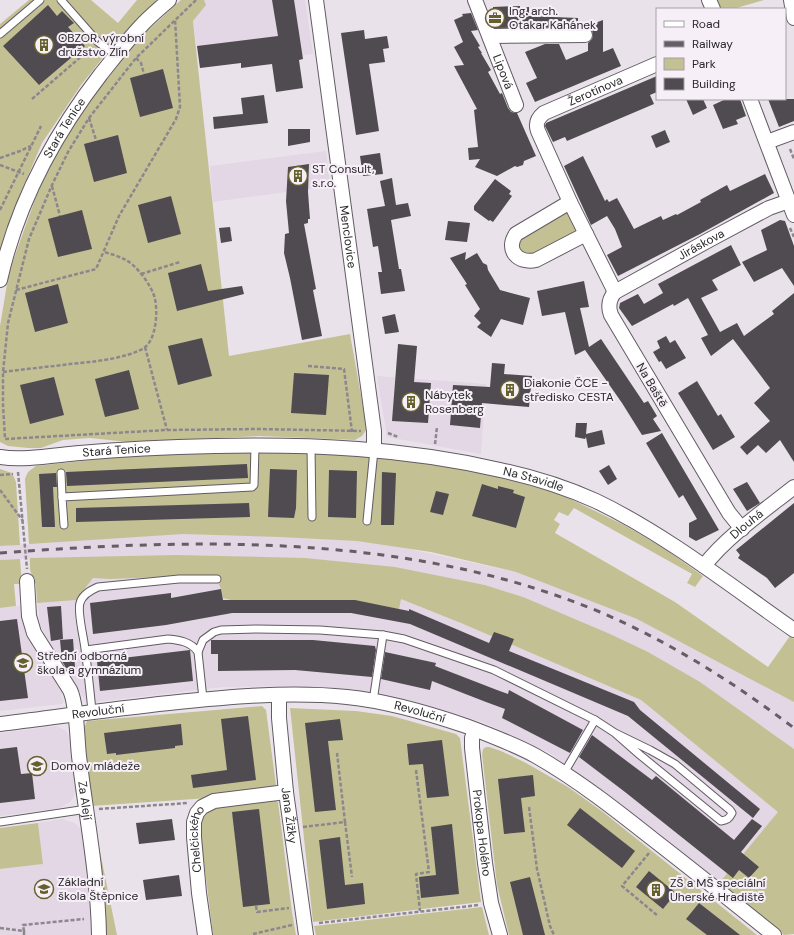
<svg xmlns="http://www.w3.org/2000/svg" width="794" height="935" font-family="'DM Sans',sans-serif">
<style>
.built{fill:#e3d6e5}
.green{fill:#c3c194}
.building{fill:#504a51}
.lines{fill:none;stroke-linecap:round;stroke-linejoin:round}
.service-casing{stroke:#625b63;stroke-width:9}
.minor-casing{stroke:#625b63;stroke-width:16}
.path{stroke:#8c878d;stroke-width:2.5;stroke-dasharray:4 2;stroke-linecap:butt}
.service{stroke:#fff;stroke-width:7}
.minor{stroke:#fff;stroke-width:14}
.rail{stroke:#635f64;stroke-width:3;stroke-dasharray:7 7;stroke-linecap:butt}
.labels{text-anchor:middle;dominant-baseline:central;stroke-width:4;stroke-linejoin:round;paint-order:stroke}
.poi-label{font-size:12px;fill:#2a282b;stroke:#f7eff8;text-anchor:start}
.street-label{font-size:12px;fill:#2a282b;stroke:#f7eff8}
</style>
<rect width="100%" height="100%" fill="#eae2eb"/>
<g class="built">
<polygon points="204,0 305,0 313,54 200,68 193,21 204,7"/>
<polygon points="326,151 330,186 213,202 210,166"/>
<polygon points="377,376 486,384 481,454 387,437"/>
<polygon points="268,452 399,547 516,572 637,619 792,700 794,702 794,749 758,723 523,597 485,585 397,568 462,623 641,700 779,812 720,882 620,803 548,752 482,722 412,701 351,689 282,686 223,687 87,703 55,654 40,625 36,585 30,570 29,558 0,560 0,546 29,544 25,479 26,475 31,469 36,466 177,454"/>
<polygon points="22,606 63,691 61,696 64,701 62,704 0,711 0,608"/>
<polygon points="56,726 65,730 71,739 77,791 70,802 60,808 0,816 0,733"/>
<polygon points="62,819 75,823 82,831 91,909 92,935 0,935 0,869 43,864 38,823"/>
</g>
<g class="green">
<polygon points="29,0 91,0 118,23 137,0 156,0 156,2 117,40 81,85 42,143 21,192 4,238 0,254 0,24"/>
<polygon points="181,0 204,0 206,5 193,21 229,356 350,334 367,429 362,436 355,440 259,436 128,442 90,438 63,440 41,448 28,448 8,446 0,442 0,326 9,272 38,191 66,134 112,70 146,32"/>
<polygon points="717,0 764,0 733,9 721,9"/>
<polygon points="566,211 577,232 540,255 521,255 518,242 519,238"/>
<polygon points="268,452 337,454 405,460 484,473 558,493 624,525 665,549 703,576 695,587 687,583 692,574 574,508 568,516 559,512 554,520 560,524 555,533 675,602 768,667 790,636 794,639 794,702 637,619 516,572 431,552 357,541 280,537 183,534 29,544 25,479 28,472 36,466 127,456"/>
<polygon points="0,469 12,473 16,482 20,545 0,546"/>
<polygon points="176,555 305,558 395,567 485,585 523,597 610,634 648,652 700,682 794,749 794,934 784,935 720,882 778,812 641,700 461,623 401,599 399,609 358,601 231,600 223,598 221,589 215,575 110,579 93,578 76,600 37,603 36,585 30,570 30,558"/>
<polygon points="20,559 22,584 14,584 16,606 0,608 0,560"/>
<polygon points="262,706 266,710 276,785 272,788 210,798 91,806 80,737 87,721"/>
<polygon points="290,708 356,711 392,716 456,734 460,738 481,902 313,922"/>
<polygon points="486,747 489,747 501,751 526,763 568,787 603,812 757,935 509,935 497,885 482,754 483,749"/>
<polygon points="273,799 278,802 292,912 296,935 213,935 199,821 204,814 211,807"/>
<polygon points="38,823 43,864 0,869 0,828"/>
<polygon points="82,831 96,832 117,935 92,935 91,909"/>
<polygon points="482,907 489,935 316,935 314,926"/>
</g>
<g class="building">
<polygon points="272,0 294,0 303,59 299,60 303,88 276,92 272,64 241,68 241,63 200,68 197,46 278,36"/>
<polygon points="48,5 57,16 62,11 74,23 68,27 85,46 39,85 3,46"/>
<polygon points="520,6 520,8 529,7 529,16 578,18 578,27 495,28 488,11 493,11 493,7"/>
<polygon points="471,13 478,30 471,31 480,46 478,47 482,53 481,53 491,70 488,72 500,94 502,93 508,108 511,112 517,113 536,156 524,161 523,165 517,167 515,166 497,176 475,167 480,159 469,160 468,148 478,147 474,110 477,109 454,66 464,65 454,47 463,42 454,20 463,16 462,14"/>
<polygon points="603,20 603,52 613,48 621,66 535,102 526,83 537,78 525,52 545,44 559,44 566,60 588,51 588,43 592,39 593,35 592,30 587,26"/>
<polygon points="364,30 365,39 387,36 389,48 383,49 385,62 369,64 379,131 356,135 341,33"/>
<polygon points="163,69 173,108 140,117 130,78"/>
<polygon points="657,76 657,92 650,95 654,104 567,141 565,137 553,142 545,126 546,123"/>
<polygon points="264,95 268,123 214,129 213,117 243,114 241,98"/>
<polygon points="686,99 703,99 707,108 693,115"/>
<polygon points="726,99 740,99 746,116 736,120 738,124 723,129 713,105"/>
<polygon points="768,99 794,99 794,121 779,127"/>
<polygon points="288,129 310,129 310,142 288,146"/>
<polygon points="665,130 670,142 656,148 651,136"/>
<polygon points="118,135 127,173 94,182 84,144"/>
<polygon points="380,153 383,174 363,176 360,156"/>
<polygon points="583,156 605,201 607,199 609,202 617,198 634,229 661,216 663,220 676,214 677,215 701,202 700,200 727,185 730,191 765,174 774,193 700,234 618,276 607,255 622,247 615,229 607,216 591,225 564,166"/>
<polygon points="309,164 308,192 310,219 308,219 308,223 304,224 316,289 313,290 322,336 302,340 290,278 284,253 285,234 289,233 286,201 288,167"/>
<polygon points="392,178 396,205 408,203 411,216 391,220 399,269 401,269 405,291 381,294 378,272 382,272 378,246 373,247 367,209 385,206 380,181"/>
<polygon points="495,179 511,191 509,194 512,196 493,222 490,220 489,221 474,210 474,206"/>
<polygon points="171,196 181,234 148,243 138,205"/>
<polygon points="82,210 92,249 58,257 48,219"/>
<polygon points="780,220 785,221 794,246 794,286 782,268 754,282 742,262 767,250 761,230"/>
<polygon points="448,221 470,223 467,242 445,240"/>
<polygon points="230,227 232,241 221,243 219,228"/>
<polygon points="731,245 741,265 712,280 718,290 701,298 720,332 737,323 744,336 774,314 772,311 794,293 794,462 780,440 766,453 758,445 747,455 740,447 770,421 754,403 770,388 733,339 711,356 701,338 708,335 688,298 674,306 673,304 632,326 619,308 620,303 638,294 644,304 663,293 658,284"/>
<polygon points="466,252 465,260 477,253 483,263 487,265 488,270 500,290 530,298 523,325 501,319 491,337 477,327 481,323 474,316 480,309 465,285 467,284 450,258"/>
<polygon points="201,264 208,291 242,286 244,294 177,311 168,273"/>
<polygon points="584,281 589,307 580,308 589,347 601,339 644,403 648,401 657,416 653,419 661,431 642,435 622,403 585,350 575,355 565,312 542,316 537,291"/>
<polygon points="58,284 68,323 35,332 25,293"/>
<polygon points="395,314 399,332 385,334 382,317"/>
<polygon points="666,336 670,343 675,340 686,358 666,369 661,361 659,362 653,352 660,348 657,341"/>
<polygon points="202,338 212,376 178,385 168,346"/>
<polygon points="398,344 417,346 414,382 431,383 428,423 392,421"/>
<polygon points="492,363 505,364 504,374 532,376 529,407 482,403 480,428 450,425 453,385 490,387"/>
<polygon points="129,370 139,409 105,417 95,379"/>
<polygon points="294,373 329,375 326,415 291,413"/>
<polygon points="54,377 64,415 30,424 20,385"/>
<polygon points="697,381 718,416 721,414 735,437 713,450 678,393"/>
<polygon points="576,423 587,423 586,434 602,430 605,444 588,448 586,437 585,439 575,437"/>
<polygon points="662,433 719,530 696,541 689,537 689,523 697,519 683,495 679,498 646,443"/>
<polygon points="247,464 248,478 67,486 66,472"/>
<polygon points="609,465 617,479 608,485 599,471"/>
<polygon points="270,469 297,470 296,508 294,518 268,517"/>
<polygon points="329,470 357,471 356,518 328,517"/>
<polygon points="382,472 396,473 394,525 381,525"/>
<polygon points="56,473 57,487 53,487 55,527 42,527 39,474"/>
<polygon points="747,482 760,503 747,511 733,489"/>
<polygon points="482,484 498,489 498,486 514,490 513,493 525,497 516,528 472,516"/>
<polygon points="436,491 449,494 443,515 430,512"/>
<polygon points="249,503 250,517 76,522 76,508"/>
<polygon points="794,503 794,573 775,588 767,578 738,558 740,555 736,550"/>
<polygon points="221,589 223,600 355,600 409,611 409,609 489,643 494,632 514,639 509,651 634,702 640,710 760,809 753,818 628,716 410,624 351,613 232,613 166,625 93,634 90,603 171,593 171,598"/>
<polygon points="61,606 63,639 51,641 47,607"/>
<polygon points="17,619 28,698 0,701 0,621"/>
<polygon points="73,639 75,667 66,668 62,661 60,640"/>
<polygon points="211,640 313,640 375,646 376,650 372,677 295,670 218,671 218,654 211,654"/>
<polygon points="190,650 193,681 100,691 97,661"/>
<polygon points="385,652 436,663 435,666 497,690 508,694 509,690 583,730 570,753 502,718 505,709 486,702 432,681 430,690 381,679"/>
<polygon points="248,716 256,780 193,788 191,775 227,770 221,719"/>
<polygon points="340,719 343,740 328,741 336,810 315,812 305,723"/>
<polygon points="181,724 183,745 175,746 175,748 116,755 116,753 107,754 104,733"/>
<polygon points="592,735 652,780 656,776 734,840 752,819 762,826 741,852 759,867 749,878 739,870 733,878 625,792 579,757"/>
<polygon points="442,740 449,796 427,798 423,764 409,765 407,744"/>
<polygon points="17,747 21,774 32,773 35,799 0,803 0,749"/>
<polygon points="533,775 535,796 521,798 525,832 504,834 498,779"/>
<polygon points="580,808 635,851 622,868 567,825"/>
<polygon points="259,809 270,904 243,907 232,812"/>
<polygon points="172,819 175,840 139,844 136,823"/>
<polygon points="452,824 459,894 421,898 419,877 436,875 431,827"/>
<polygon points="340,837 345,885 363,883 365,904 327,909 319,840"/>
<polygon points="649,871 676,893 663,909 636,887"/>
<polygon points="179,875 182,896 146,900 143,880"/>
<polygon points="530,877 545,935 523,935 510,882"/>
<polygon points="699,903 740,935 707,935 686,919"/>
</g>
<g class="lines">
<defs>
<g id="service">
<polyline points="61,0 98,42 116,55"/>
<polyline points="0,34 40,0"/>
<polyline points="311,447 312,517"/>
<polyline points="61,473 62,497"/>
<polyline points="367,521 374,450"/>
<polyline points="64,525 62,497 252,487 254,485 255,446"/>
<path d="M86 650 168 639C180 640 191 642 198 652L203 640 214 632 221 630 256 629 320 630 383 635 404 639 494 670 595 720 615 733 640 755 721 821C727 820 729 819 732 813L730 810 675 764 650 750 615 733"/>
<polyline points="198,652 203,699"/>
<polyline points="373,701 383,635"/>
<path d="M92 711C90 691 88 670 85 649 84 638 77 612 80 603 82 595 91 590 98 587L179 579H217"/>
<polyline points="564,773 595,720"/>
<polyline points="0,822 87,809"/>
</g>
<g id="minor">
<path id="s1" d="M316 0 374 431V450"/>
<path id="s2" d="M475 0 516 105"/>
<polyline points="709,0 713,9"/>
<polyline points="791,0 794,18"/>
<polyline points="490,38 495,36 585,35"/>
<polyline points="750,99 794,215"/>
<polyline points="767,142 794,132"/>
<path d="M570 202 516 234C505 250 518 264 536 260L586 234"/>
<path id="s3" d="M0 280C17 204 54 135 101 74 114 58 126 42 140 27 149 17 159 9 169 0"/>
<path id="s4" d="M615 292 570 202 538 131C535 123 538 118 544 113L657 64"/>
<path id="s5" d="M0 457C23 461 56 455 80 453 125 449 170 447 215 446 310 444 406 448 500 470 533 477 565 487 596 501 665 534 731 586 794 630"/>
<path id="s6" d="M742 529 729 513 611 315C608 307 609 299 615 292L709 240 769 208 789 201"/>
<path id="s7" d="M704 566C726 537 765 510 794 487"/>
<path id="s8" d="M27 581 29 616 34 633 70 690C77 705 77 738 79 756 86 816 98 875 99 935"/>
<path id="s9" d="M279 695V718L286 792 306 935"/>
<path id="s10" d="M0 724C56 717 112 709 169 703 228 697 287 691 347 697 387 701 428 713 466 726 490 735 514 744 536 756 578 780 616 810 654 840 694 871 734 903 774 935"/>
<path id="s11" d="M475 730 472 738V748L485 863 491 903 500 935"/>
<path id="s12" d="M205 935 199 893 194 837V822L197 813 202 807 214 801 286 792"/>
</g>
</defs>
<use href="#service" class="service-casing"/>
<use href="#minor" class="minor-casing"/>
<g class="path">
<polyline points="196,0 136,58 89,118 68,152 52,185 29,239 8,323 3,372 3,405 5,439 167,430 259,429 361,431"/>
<polyline points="136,58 141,63 144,74"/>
<polyline points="32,99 91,48"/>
<polyline points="89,118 96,140"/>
<polyline points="790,149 794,159"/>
<polyline points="0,158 20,151 31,146"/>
<polyline points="0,165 24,174"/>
<polyline points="52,186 60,216"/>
<polyline points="0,210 41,126"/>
<polyline points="790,228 794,237"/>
<polyline points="141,274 180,262"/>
<polyline points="16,290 96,269 119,216 176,119 180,107 175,19"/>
<polyline points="145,347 167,430"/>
<polyline points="308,366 344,369 352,432"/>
<path d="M3 372C25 369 47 367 70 364 91 362 125 359 144 348 156 340 158 313 155 299 152 286 137 265 124 259 118 256 111 254 104 252"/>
<polyline points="388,433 398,437"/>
<polyline points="435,444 437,427"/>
<polyline points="18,472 27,569"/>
<polyline points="0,475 13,474"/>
<polyline points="0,490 23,521"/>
<polyline points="416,770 429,872 416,874 420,911"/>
<polyline points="529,807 537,869 550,926 554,935"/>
<polyline points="99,809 188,803"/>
<polyline points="345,822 352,877"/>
<polyline points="303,827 345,822 337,753"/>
<polyline points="649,853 622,886 658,916"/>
<polyline points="256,906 257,912 289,908"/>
<polyline points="319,923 479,905"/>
<polyline points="0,928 24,931 23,925 84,919"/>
<polyline points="24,931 24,935"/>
<polyline points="253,934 292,925"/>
</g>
<use href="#service" class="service"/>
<use href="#minor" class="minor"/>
<path class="rail" d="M0 553C201 538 410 533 600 612 670 642 733 682 794 728"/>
</g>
<defs>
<symbol id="office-ring" viewBox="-11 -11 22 22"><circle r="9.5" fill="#f7eff8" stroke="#64612d" stroke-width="1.5"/><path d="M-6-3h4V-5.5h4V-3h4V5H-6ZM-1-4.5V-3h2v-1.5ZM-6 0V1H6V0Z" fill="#64612d"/></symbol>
<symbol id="building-ring" viewBox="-11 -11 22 22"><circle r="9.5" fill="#f7eff8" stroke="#64612d" stroke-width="1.5"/><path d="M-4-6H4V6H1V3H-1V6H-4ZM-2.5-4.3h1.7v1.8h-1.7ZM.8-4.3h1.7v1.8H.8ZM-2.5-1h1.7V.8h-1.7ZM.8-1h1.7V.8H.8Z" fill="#64612d"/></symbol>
<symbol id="school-ring" viewBox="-11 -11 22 22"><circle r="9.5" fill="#f7eff8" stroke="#64612d" stroke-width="1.5"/><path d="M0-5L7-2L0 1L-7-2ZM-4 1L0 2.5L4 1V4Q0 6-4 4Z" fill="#64612d"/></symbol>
</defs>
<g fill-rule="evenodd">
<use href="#office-ring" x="484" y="7" width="22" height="22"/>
<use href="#building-ring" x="33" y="34" width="22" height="22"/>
<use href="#building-ring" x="287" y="165" width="22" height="22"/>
<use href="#building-ring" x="499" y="379" width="22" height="22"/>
<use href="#building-ring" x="400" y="391" width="22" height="22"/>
<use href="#school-ring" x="12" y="652" width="22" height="22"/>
<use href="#school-ring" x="26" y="755" width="22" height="22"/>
<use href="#school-ring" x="33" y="878" width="22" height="22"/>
<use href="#building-ring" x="645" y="879" width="22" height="22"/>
</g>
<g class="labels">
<g class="poi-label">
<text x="509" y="11">Ing. arch.<tspan x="509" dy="14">Otakar Kahánek</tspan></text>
<text x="58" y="38">OBZOR, výrobní<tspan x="58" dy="14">družstvo Zlín</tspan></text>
<text x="312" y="169">ST Consult,<tspan x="312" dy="14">s.r.o.</tspan></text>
<text x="524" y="383">Diakonie ČCE -<tspan x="524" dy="14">středisko CESTA</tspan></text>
<text x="425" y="395">Nábytek<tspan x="425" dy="14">Rosenberg</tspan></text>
<text x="37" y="656">Střední odborná<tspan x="37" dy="14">škola a gymnázium</tspan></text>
<text x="51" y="766">Domov mládeže</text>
<text x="58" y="882">Základní<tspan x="58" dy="14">škola Štěpnice</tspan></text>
<text x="670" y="883">ZŠ a MŠ speciální<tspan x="670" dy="14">Uherské Hradiště</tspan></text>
</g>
<g class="street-label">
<text stroke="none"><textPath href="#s2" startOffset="77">Lipová</textPath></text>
<text stroke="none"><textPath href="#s4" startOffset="255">Žerotínova</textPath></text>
<text stroke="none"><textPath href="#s3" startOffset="166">Stará Tenice</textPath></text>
<text stroke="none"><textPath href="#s1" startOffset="239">Menclovice</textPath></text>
<text stroke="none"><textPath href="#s6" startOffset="374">Jiráskova</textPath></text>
<text transform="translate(652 385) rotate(59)">Na Baště</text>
<text stroke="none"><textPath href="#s5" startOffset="117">Stará Tenice</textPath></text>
<text stroke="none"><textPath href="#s5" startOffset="537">Na Stavidle</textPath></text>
<text stroke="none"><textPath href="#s7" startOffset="60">Dlouhá</textPath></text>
<text stroke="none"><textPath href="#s10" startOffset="99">Revoluční</textPath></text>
<text stroke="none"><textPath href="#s10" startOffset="423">Revoluční</textPath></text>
<text stroke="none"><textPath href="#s8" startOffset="232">Za Alejí</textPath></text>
<text stroke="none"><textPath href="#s9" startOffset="121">Jana Žižky</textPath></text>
<text stroke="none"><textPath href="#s11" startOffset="104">Prokopa Holého</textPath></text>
<text stroke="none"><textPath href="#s12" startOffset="97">Chelčického</textPath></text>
</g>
</g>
<rect x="656" y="8" width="130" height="92" fill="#f7eff8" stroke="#a59fa6"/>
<rect x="664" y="21" width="20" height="6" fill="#ffffff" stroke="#a59fa6"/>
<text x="692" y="28" font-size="12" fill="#2a282b">Road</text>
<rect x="664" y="41" width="20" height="6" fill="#635f64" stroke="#a59fa6"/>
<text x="692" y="48" font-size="12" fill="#2a282b">Railway</text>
<rect x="664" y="58" width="20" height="12" fill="#c3c194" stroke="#a59fa6"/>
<text x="692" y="68" font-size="12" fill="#2a282b">Park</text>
<rect x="664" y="78" width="20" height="12" fill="#504a51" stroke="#a59fa6"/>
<text x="692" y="88" font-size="12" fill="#2a282b">Building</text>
</svg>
